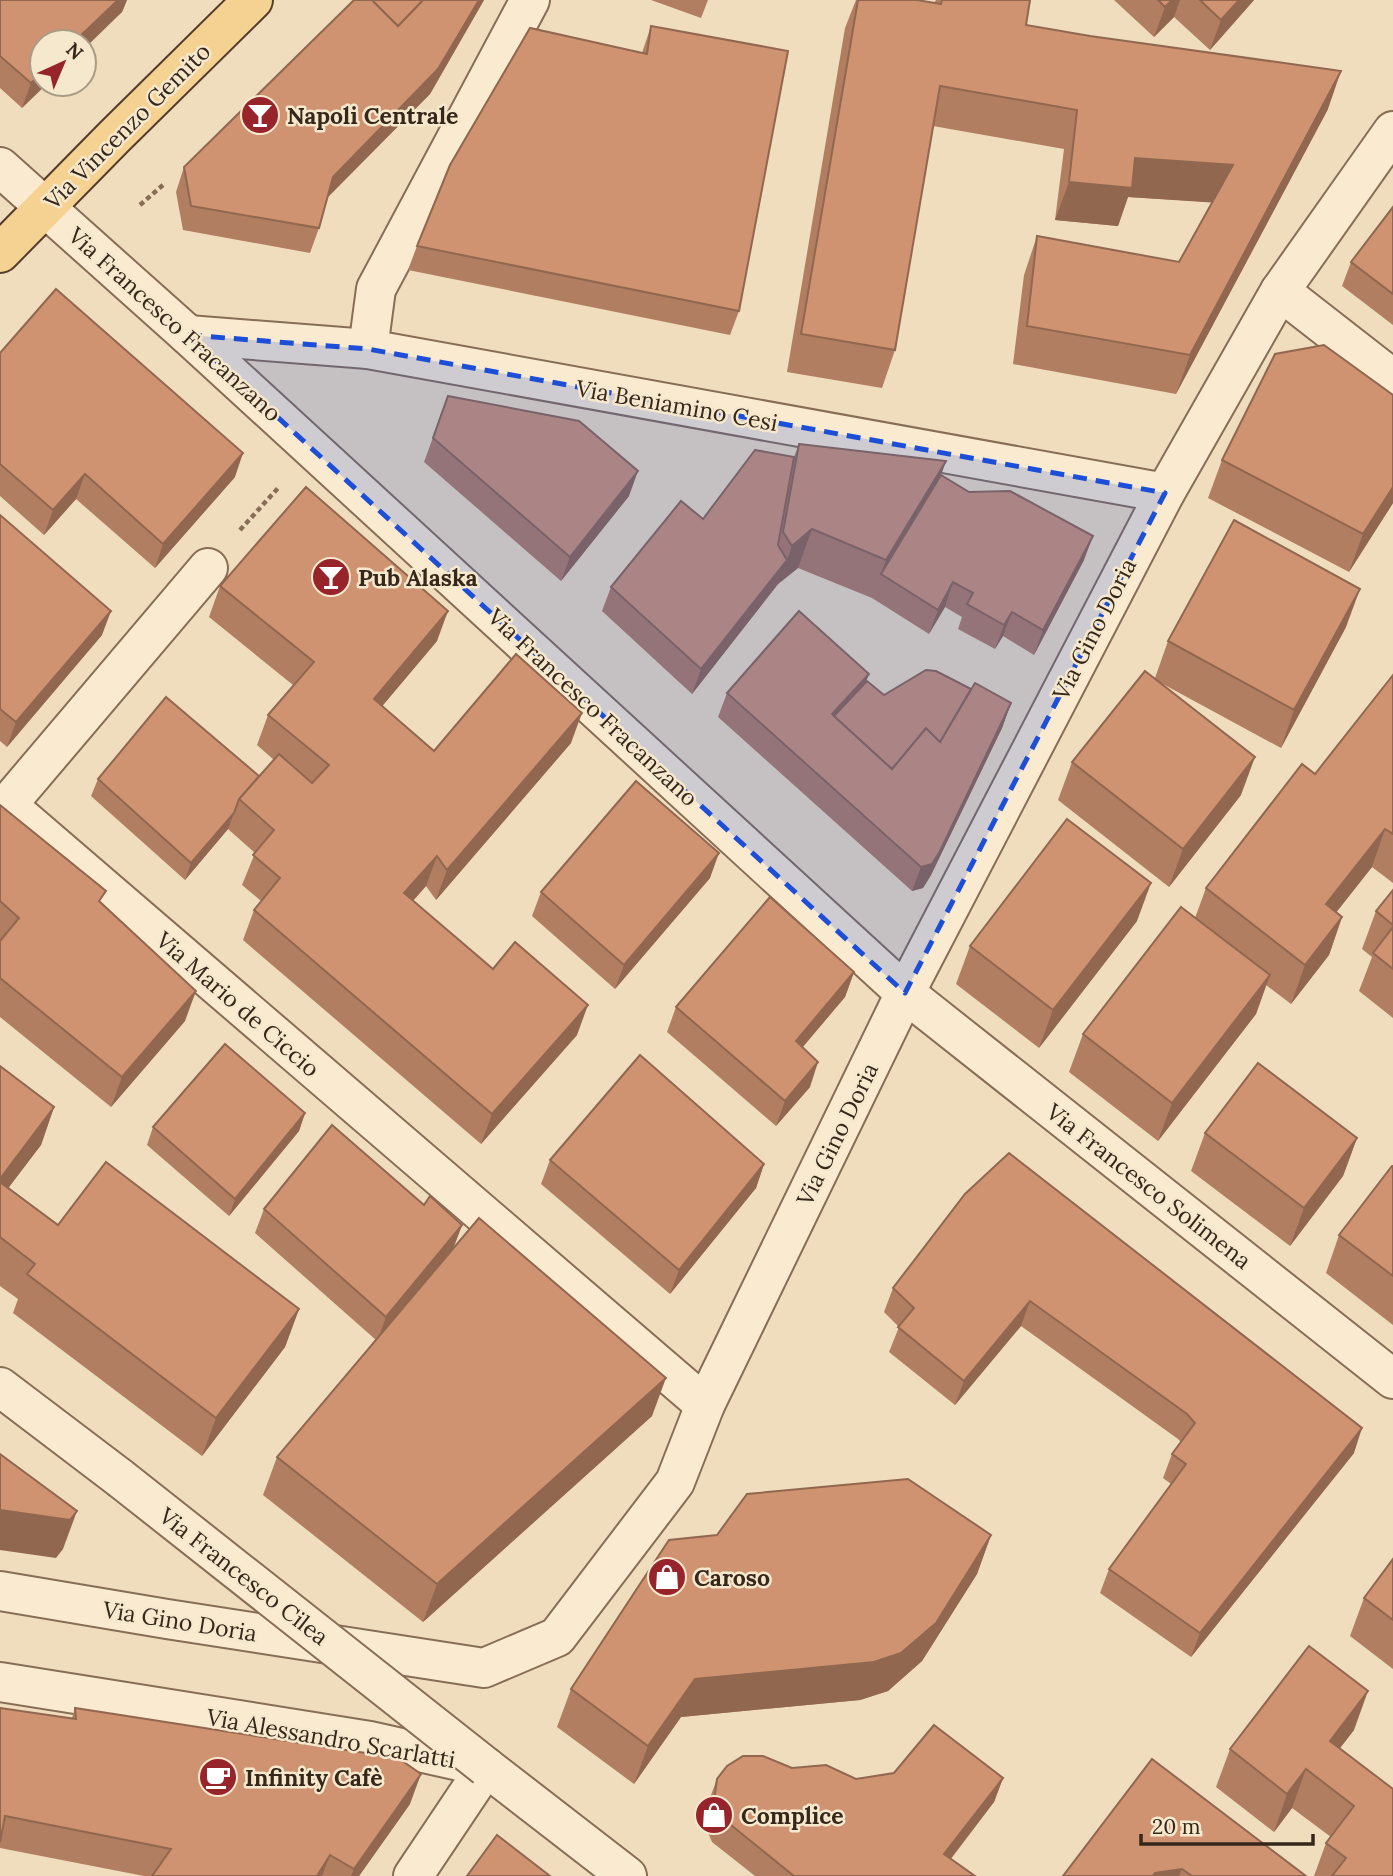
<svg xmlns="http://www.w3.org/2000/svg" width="1393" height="1876" font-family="Lora,serif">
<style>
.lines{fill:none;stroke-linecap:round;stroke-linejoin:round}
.minor-casing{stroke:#876d56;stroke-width:42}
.major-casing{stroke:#543c2b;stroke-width:42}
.path{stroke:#876d56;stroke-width:4.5;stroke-dasharray:5 3.5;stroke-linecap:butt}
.minor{stroke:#faebd0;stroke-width:38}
.major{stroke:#f5d192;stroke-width:38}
.minor-bridge-casing{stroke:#876d56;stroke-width:42;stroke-linecap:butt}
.minor-bridge{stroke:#faebd0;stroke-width:38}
.wall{fill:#b27e61}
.shaded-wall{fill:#91674f}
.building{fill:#cf9371;stroke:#91674f;stroke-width:2}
.marked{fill:#1d4ed8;fill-opacity:0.2;stroke:#1d4ed8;stroke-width:5;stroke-dasharray:14 9;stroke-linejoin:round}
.labels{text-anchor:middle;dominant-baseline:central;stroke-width:5;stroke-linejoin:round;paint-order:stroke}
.poi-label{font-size:23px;font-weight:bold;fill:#36271b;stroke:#f6e8cd;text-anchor:start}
.street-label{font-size:23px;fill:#36271b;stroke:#f6e8cd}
</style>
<rect width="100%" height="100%" fill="#efddbd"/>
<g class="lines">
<defs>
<g id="minor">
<polyline points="0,167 188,335 905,993 1393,1379"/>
<polyline points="1280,291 1393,379"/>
<polyline points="188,335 368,349 1165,493"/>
<polyline points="368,349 376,289 530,0"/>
<polyline points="208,568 7,805 705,1405"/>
<polyline points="0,1387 120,1478"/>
<polyline points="0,1591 167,1619 484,1668 557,1637 675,1482 705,1405 905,993 1165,493 1280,291 1393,131"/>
<polyline points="0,1682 370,1741 486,1767 627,1876"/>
<polyline points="413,1876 486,1767"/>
</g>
<polyline id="major" points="0,253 114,137 253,0"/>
</defs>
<use href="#minor" class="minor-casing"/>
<use href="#major" class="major-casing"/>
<g class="path">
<polyline points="140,205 163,185"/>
<polyline points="240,530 279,487"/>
</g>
<use href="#minor" class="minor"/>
<use href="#major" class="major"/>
<defs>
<polyline id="minor-bridge" points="120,1478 486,1767"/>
</defs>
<use href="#minor-bridge" class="minor-bridge-casing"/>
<use href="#minor-bridge" class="minor-bridge"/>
</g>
<g class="wall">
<polygon points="0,0 127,0 122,12 42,84 22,108 0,88"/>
<polygon points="354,0 484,0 430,94 327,198 319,228 310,253 183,230 176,192 184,167"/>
<polygon points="651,0 708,0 701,18"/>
<polygon points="856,0 917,0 934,3 936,0 1030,0 1026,25 1328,109 1176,394 1013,364 1024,275 1037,236 1179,262 1212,202 1128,197 1118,226 1055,220 1064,149 933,126 895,350 882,388 787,372 845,28"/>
<polygon points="1114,0 1254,0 1210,50 1174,17 1154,37"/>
<polygon points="651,26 739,311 730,335 408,270 417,246 642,53"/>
<polygon points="1393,207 1393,325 1342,286 1351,262"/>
<polygon points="0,353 235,477 155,568 76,499 44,535 0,496"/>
<polygon points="1393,395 1393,503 1349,572 1208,498 1222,460"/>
<polygon points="448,396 629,496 561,581 424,462"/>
<polygon points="799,444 946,461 941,475 1084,560 1034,655 1003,636 995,649 958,629 962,617 945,607 929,634 872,598 798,568 778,584 692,694 602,611 611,587 703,519 794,457"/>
<polygon points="0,515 102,635 7,747 0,741"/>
<polygon points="220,586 437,641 382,706 434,751 571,743 436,900 426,886 413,901 493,969 577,1035 481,1144 243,940 254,910 261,901 242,885 255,853 228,829 185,880 91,796 98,779 259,776 274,760 257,745 268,715 293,685 209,617"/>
<polygon points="1346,627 1281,748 1161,683 1241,795 1169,887 1058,800 1072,762 1155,678 1168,641"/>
<polygon points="1393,675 1393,883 1372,867 1336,912 1342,917 1329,955 1291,1004 1266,985 1256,1014 1158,1141 1069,1072 1083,1034 1195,918 1206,888 1315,774"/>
<polygon points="867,681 884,695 971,689 1011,703 1002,728 931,875 923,888 912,891 718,717 727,693"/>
<polygon points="0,805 101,903 185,1021 111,1107 0,1017"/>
<polygon points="710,878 615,989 532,916 541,892"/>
<polygon points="1393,890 1393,1018 1359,991 1372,957 1362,949 1376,911"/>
<polygon points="1137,921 1039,1048 956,984 970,946"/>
<polygon points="854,972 845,997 803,1047 810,1087 776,1126 667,1032 676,1007"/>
<polygon points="0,1066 54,1107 41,1145 8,1188 58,1225 299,1309 285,1347 202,1456 13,1313 18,1299 0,1286"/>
<polygon points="305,1113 299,1131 229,1216 147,1145 153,1127"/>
<polygon points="1205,1133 1357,1138 1343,1176 1290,1246 1191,1171"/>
<polygon points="550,1160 764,1164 756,1188 670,1294 541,1184"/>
<polygon points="1393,1166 1393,1325 1326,1273 1339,1235"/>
<polygon points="965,1194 1354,1453 1191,1657 1100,1593 1109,1569 1171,1484 1163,1478 1172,1454 1181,1442 1178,1439 1021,1326 955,1405 889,1352 899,1327 884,1312 893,1288"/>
<polygon points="424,1205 462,1225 453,1249 652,1416 423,1622 263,1495 277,1457 376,1340 255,1233 264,1209"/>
<polygon points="991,1535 977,1574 922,1661 888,1691 860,1700 681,1717 634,1784 557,1727 571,1689"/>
<polygon points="1393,1559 1393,1669 1350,1636 1364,1598"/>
<polygon points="0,1708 72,1718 75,1708 410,1804 359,1876 144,1876 0,1848"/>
<polygon points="1354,1730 1340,1748 1393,1876 1314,1876 1326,1843 1331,1837 1292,1808 1274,1832 1216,1787 1230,1749"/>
<polygon points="1152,1759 1306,1876 1063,1876"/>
<polygon points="792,1768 856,1779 1003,1778 994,1802 951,1859 975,1876 755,1876 712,1842 705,1826 708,1803 717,1779"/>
</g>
<g class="shaded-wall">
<polygon points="118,0 127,0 122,12 84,49 84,42 74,42"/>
<polygon points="479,0 484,0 430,94 324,201 333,177"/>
<polygon points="1172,0 1180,0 1174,17 1154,37 1165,7"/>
<polygon points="1239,0 1254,0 1210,50 1221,20"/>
<polygon points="1341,71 1328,109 1176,394 1190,355"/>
<polygon points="42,73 42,84 47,84 22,108 31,83"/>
<polygon points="1135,158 1233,165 1219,203 1128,197 1118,226 1055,220 1069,182"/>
<polygon points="243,453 235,477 155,568 163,544"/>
<polygon points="946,461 932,499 881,574 886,560"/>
<polygon points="638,471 629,496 561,581 570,557"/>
<polygon points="85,474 76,499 44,535 53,510"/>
<polygon points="1393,487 1393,503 1349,572 1363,534"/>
<polygon points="812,529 798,568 778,584 692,694 701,669 787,560 792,546"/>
<polygon points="1093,536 1084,560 1034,655 1043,630"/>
<polygon points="953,582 945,607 929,634 938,610"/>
<polygon points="1360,589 1346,627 1281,748 1294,710"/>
<polygon points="111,611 102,635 7,747 16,722"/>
<polygon points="448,611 437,641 363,729 374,699"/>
<polygon points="1012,612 1003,636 995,649 1004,625"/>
<polygon points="869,674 860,698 835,726 832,714"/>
<polygon points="1011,703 1002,728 931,875 923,888 912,891 921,867"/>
<polygon points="582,713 571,743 436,900 447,870"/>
<polygon points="1255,757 1241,795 1169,887 1183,849"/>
<polygon points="234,813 228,829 185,880 191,863"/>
<polygon points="1385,829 1372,867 1313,942 1326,904"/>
<polygon points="719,853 710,878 615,989 624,965"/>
<polygon points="437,856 426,886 393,923 404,893"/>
<polygon points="1151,883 1137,921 1039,1048 1053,1010"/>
<polygon points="1342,917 1329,955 1291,1004 1305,965"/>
<polygon points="854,972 845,997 787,1065 796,1041"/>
<polygon points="1270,975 1256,1014 1158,1141 1172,1103"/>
<polygon points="196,991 185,1021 111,1107 122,1077"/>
<polygon points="588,1005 577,1035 481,1144 492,1114"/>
<polygon points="818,1062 810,1087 776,1126 785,1101"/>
<polygon points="54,1107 41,1145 0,1199 0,1179"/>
<polygon points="305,1113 299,1131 229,1216 235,1199"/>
<polygon points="1357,1138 1343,1176 1290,1246 1304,1208"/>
<polygon points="764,1164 756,1188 670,1294 679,1270"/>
<polygon points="462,1225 453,1249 377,1342 386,1317"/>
<polygon points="1030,1301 1021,1326 955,1405 964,1381"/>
<polygon points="299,1309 285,1347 202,1456 216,1418"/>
<polygon points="666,1378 652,1416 423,1622 437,1584"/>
<polygon points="1362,1428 1354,1453 1191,1657 1200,1633"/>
<polygon points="0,1510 77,1511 63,1549 56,1558 0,1550"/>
<polygon points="991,1535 977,1574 922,1661 888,1691 860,1700 681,1717 634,1784 648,1746 695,1679"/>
<polygon points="1368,1691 1354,1730 1316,1779 1330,1741"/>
<polygon points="1306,1769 1292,1808 1274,1832 1287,1794"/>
<polygon points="421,1774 410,1804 359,1876 351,1876 354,1869"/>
<polygon points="1003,1778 994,1802 937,1876 944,1854"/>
<polygon points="330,1855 322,1876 317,1876"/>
<polygon points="1182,1869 1179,1876 1153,1876 1155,1873"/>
</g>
<g class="building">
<polygon points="0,0 118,0 74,42 42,42 42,73 31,83 0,56"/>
<polygon points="354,0 372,0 398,26 423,0 479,0 438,69 333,177 319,228 191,206 184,167"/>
<polygon points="372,0 423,0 398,26"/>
<polygon points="858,0 917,0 941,4 942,0 1030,0 1026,25 1090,36 1341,71 1190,355 1027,326 1037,236 1179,262 1233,165 1135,158 1132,188 1069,182 1077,110 940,86 895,350 801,334"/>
<polygon points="1158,0 1172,0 1165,7"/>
<polygon points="1200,0 1239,0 1221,20"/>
<polygon points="651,26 788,51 739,311 417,246 450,165 530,28 647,54"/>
<polygon points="1393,207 1393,294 1351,262"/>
<polygon points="56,289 243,453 163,544 85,474 53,510 0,464 0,353"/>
<polygon points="1324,345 1393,395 1393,487 1363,534 1222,460 1275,354"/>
<polygon points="448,396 579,421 638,471 570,557 433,438"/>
<polygon points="799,444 946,461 886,560 812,529 792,546 783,532"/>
<polygon points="755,450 794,457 778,545 787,560 701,669 611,587 681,501 703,519"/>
<polygon points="941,475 969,492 1010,491 1093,536 1043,630 1012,612 1004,625 967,604 973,593 953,582 938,610 881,574"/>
<polygon points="306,487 448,611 374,699 434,751 516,654 582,713 447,870 437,856 404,893 493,969 515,942 588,1005 492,1114 254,910 280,878 253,855 274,830 239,799 279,754 312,783 329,765 268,715 314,662 220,586"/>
<polygon points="0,515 111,611 16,722 0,709"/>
<polygon points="1234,520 1360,589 1294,710 1168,641"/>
<polygon points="799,611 869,674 832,714 892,769 926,728 940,742 975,683 1011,703 940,851 932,864 921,867 727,693"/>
<polygon points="926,670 936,671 971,689 940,742 926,728 892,769 834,716 867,681 884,695"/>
<polygon points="1145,671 1255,757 1183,849 1072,762"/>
<polygon points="1393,675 1393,834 1385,829 1326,904 1342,917 1305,965 1206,888 1302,764 1315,774"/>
<polygon points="166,697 259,776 239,799 234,813 191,863 98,779"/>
<polygon points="636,781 719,853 624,965 541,892"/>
<polygon points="0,805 106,891 99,901 196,991 122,1077 0,978 0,941 19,918 0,901"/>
<polygon points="1067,819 1151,883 1053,1010 970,946"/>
<polygon points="1393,890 1393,925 1376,911"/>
<polygon points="770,897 854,972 796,1041 818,1062 785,1101 676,1007"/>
<polygon points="1181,907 1270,975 1172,1103 1083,1034"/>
<polygon points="1393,927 1393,969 1373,953"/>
<polygon points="225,1044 305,1113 235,1199 153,1127"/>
<polygon points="640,1055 764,1164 679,1270 550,1160"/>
<polygon points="1258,1063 1357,1138 1304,1208 1205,1133"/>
<polygon points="0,1066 54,1107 0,1179"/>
<polygon points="332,1125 424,1205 430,1196 462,1225 386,1317 264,1209"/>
<polygon points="1009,1153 1362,1428 1200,1633 1109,1569 1186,1464 1172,1454 1195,1423 1187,1414 1030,1301 964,1381 898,1327 914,1308 893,1288 965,1194"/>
<polygon points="106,1162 299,1309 216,1418 27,1274 35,1264 0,1237 0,1182 58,1225"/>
<polygon points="1392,1166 1393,1166 1393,1276 1339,1235"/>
<polygon points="479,1218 666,1378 437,1584 277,1457"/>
<polygon points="0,1454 77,1511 70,1520 0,1510"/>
<polygon points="908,1479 991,1535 936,1623 901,1653 874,1662 695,1679 648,1746 571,1689 669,1540 717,1535 747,1494"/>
<polygon points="1393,1559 1393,1620 1364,1598"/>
<polygon points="1309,1646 1368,1691 1330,1741 1393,1789 1393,1876 1332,1876 1346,1858 1326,1843 1354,1806 1306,1769 1287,1794 1230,1749"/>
<polygon points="0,1708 76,1719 75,1708 398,1758 421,1774 354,1869 330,1855 317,1876 152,1876 171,1849 5,1816 0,1842"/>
<polygon points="934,1725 1003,1778 944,1854 975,1876 794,1876 721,1817 714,1801 717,1779 727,1766 743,1756 763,1756 792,1768 826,1765 856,1779 894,1773"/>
<polygon points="1152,1759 1306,1876 1192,1876 1182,1869 1155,1873 1153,1876 1063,1876"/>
<polygon points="497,1835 550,1876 467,1876"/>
</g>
<path class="marked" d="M188 335 368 349 1165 493 905 993Z"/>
<defs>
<symbol id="bar-disc" viewBox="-11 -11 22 22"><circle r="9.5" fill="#98242b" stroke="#f6e8cd"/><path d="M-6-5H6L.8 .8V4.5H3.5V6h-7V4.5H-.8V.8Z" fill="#fff"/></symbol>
<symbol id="shop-disc" viewBox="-11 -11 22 22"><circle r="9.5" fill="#98242b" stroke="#f6e8cd"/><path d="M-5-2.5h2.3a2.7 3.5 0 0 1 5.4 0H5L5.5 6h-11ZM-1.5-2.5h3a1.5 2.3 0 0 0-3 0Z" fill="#fff"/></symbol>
<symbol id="cafe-disc" viewBox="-11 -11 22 22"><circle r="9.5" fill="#98242b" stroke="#f6e8cd"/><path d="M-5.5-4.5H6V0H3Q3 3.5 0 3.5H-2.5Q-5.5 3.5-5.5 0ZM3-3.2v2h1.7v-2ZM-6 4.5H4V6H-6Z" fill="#fff"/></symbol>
</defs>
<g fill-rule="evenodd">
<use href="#bar-disc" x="238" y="93" width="44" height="44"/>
<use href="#bar-disc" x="309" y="555" width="44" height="44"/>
<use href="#shop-disc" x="645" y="1555" width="44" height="44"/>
<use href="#cafe-disc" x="196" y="1755" width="44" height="44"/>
<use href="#shop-disc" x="692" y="1793" width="44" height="44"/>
</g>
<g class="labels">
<g class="poi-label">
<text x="287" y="115">Napoli Centrale</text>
<text x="358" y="577">Pub Alaska</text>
<text x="694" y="1577">Caroso</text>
<text x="245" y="1777">Infinity Cafè</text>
<text x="741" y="1815">Complice</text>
</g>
<g class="street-label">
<text transform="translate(127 126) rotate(-45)">Via Vincenzo Gemito</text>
<text transform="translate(175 324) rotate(42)">Via Francesco Fracanzano</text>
<text transform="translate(677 405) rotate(10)">Via Beniamino Cesi</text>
<text transform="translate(1094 629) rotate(-63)">Via Gino Doria</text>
<text transform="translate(593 707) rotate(43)">Via Francesco Fracanzano</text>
<text transform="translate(238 1004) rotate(41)">Via Mario de Ciccio</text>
<text transform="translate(837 1134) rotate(-64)">Via Gino Doria</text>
<text transform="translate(1149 1186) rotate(38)">Via Francesco Solimena</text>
<text transform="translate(244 1576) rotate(38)">Via Francesco Cilea</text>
<text transform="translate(180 1621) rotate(9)">Via Gino Doria</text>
<text transform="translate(331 1738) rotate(10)">Via Alessandro Scarlatti</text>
</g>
</g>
<g transform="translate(63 63) rotate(44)"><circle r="33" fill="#f6e8cd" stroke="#a99b86" stroke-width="2"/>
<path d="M0-5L12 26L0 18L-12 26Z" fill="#98242b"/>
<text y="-10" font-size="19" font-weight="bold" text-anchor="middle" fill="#36271b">N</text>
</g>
<path d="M1141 1834v10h172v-10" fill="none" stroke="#36271b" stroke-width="3.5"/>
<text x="1152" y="1834" font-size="21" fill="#36271b" stroke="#f6e8cd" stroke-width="5" paint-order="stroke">20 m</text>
</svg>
